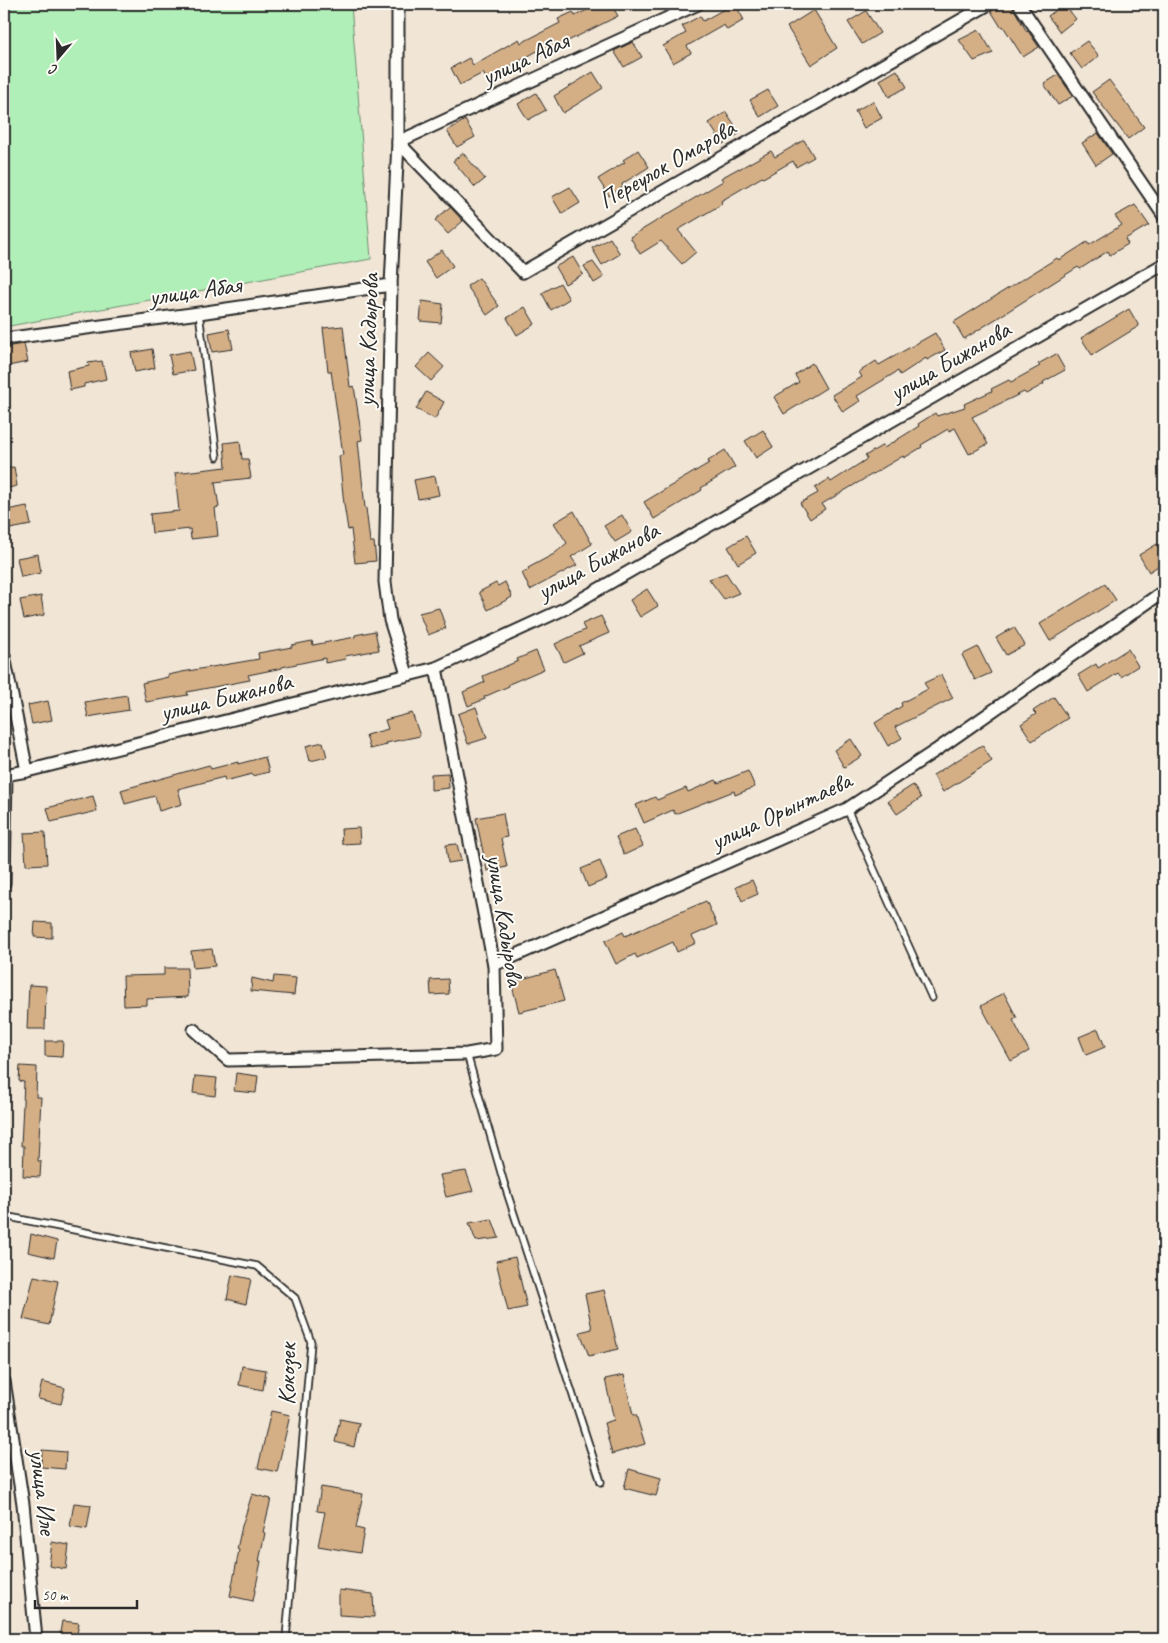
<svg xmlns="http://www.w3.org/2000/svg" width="1168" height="1643" font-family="Caveat,sans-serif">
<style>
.green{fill:#b0efb7;stroke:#6e8d71}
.building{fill:#d4af86;stroke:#2b2b2b}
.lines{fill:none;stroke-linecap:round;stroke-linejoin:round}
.lane-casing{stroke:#2b2b2b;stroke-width:9}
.street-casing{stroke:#2b2b2b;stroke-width:15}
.lane{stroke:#fdfcf7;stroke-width:5.5}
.street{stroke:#fdfcf7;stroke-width:11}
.labels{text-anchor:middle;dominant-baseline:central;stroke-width:4;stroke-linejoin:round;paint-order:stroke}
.street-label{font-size:25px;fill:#2b2b2b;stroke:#fdfcf7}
</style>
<rect width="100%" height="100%" fill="#f1e5d5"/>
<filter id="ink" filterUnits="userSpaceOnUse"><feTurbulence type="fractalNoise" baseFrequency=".02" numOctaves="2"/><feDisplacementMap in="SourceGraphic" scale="10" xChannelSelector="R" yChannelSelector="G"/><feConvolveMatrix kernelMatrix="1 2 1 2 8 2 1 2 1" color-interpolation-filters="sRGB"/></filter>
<g filter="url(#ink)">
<polygon class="green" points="4,4 351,4 371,259 4,327"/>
<g class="building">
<polygon points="599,4 611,4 618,16 540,55 537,51 487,80 483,73 460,85 451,68 469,58 473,65 519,39 521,43 560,23 558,19 573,12 575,16"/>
<polygon points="733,4 735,4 744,20 727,30 724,25 687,46 691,53 673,63 663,46 686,33 682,26 700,16 703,21"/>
<polygon points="1003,4 1011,4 1027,32 1028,31 1039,47 1023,57 1003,26 1001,27 991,11"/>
<polygon points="1064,4 1076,19 1060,32 1048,16"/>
<polygon points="814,10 837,48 811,65 787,27"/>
<polygon points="866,11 880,33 862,44 848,22"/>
<polygon points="979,30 993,53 974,61 959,40"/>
<polygon points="1087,41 1099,56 1082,69 1070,53"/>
<polygon points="633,42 642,57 624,67 614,51"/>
<polygon points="897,70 907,87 889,97 880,80"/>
<polygon points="593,72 603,88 563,113 554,96"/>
<polygon points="1058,75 1073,96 1058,105 1044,84"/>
<polygon points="1109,80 1144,127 1128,139 1092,92"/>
<polygon points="768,90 778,106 760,117 750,100"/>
<polygon points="536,93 546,110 528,120 518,104"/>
<polygon points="873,101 882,118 864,128 855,111"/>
<polygon points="726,112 740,133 723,144 709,123"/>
<polygon points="465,120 475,137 457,147 447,131"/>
<polygon points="1098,133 1112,154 1096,165 1082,143"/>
<polygon points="804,140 814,157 796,167 793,161 763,178 762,177 721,201 722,204 678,230 696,252 682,264 661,241 640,254 630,237 723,181 721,178 739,168 739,169 771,151 775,157"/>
<polygon points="638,150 649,167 622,184 623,187 609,196 598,179 625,162 623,160"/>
<polygon points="463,153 485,179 475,187 453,161"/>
<polygon points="570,187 580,203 562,214 552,197"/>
<polygon points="1135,205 1149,225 1125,239 1128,244 1110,255 1108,251 1080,269 1078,267 964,339 954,322 1057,258 1059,260 1087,242 1089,245 1122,225 1115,216"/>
<polygon points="450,207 463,221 448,234 435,220"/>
<polygon points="610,238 620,254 602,265 592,248"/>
<polygon points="442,250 453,266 436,278 425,262"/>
<polygon points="573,257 583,274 565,284 555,267"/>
<polygon points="593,262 604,277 594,283 584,266"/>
<polygon points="479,278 499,306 487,315 467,286"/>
<polygon points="560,283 569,299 551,310 542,293"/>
<polygon points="422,301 443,304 441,323 420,321"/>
<polygon points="525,307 535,324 517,335 507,318"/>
<polygon points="1129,309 1139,326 1092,355 1081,338"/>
<polygon points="343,326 350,387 354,386 362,440 358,441 365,508 366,508 370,542 374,542 376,561 355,563 351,529 348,530 344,504 339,456 343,455 331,371 328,371 323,328"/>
<polygon points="229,329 233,349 212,352 209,333"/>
<polygon points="935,333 945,350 927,360 926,358 900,375 898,371 857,396 860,401 843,412 832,395 862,377 859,372 876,361 879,365"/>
<polygon points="24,344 28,362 8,366 4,347"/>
<polygon points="152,349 155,368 135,372 131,353"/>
<polygon points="190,351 194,370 173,374 169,355"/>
<polygon points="429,353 444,367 431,381 416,367"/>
<polygon points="1056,354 1065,370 1043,382 1044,384 1026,394 1024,392 972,417 988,444 969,454 955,428 949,431 948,429 921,445 922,447 904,458 903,456 822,504 825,509 810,519 800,503 818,493 815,488 829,479 831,482 867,459 865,456 883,445 884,448 919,426 918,424 935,413 937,416 965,407 964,404 992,391 991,389 1009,380 1011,382 1040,366 1038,364"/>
<polygon points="102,361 106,379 84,384 84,387 70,390 67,371 89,366 88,363"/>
<polygon points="812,363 826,388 784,414 774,397 799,382 795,375"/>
<polygon points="426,392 444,402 435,419 416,409"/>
<polygon points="763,430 773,447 756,458 745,441"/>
<polygon points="240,441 242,459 248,459 251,478 215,482 219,507 215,508 218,536 191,539 190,529 152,533 150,514 179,511 175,473 226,467 224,443"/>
<polygon points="725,450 735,467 701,488 702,490 654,519 644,502 709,463 708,461"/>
<polygon points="14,467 17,486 4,489 4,469"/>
<polygon points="435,476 439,495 418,499 414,480"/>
<polygon points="27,506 31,525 10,529 7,510"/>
<polygon points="574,511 592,544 571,557 577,565 530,590 522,573 529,570 528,568 554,554 567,543 554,523"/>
<polygon points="622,515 632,532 615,542 604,526"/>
<polygon points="746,536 756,553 738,564 728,547"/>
<polygon points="1157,544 1164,557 1164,562 1149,572 1139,555"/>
<polygon points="38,554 41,573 21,577 17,558"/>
<polygon points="726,573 739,593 724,599 709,579"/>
<polygon points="505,582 512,597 488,610 479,592 496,583 498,586"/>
<polygon points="1105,584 1116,600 1050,641 1040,624"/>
<polygon points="647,589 658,606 640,617 630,600"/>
<polygon points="41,596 44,615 24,619 20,600"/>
<polygon points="439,608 446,628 428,635 419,613"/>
<polygon points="601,616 609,633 579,646 583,653 564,662 555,644 585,630 582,624"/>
<polygon points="1014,627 1025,645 1006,655 996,638"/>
<polygon points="375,631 379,650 345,656 346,659 325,663 325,658 282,667 282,668 248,675 250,680 187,692 188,695 146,702 142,683 168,677 168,675 182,672 259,659 258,653 292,647 292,645 312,641 313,645 355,637 355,635"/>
<polygon points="978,647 991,673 975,680 962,655"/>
<polygon points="1128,649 1138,666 1121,677 1118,673 1088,692 1078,675 1096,664 1098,668"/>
<polygon points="536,651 544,669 509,684 509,686 484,697 485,699 468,706 463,692 485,682 483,676 518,661 517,659"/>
<polygon points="941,675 953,698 895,727 902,738 888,746 875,723 902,706 901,703 928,689 924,683"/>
<polygon points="127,695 129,710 88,717 85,702"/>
<polygon points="1054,697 1068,718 1032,741 1021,724 1036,714 1033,711"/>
<polygon points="48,701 52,720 32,724 28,705"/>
<polygon points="476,707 487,738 468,744 458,714"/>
<polygon points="412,713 420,736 386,743 387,745 370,749 366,735 388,729 385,720"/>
<polygon points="851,739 862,756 844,767 834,750"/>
<polygon points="323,742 327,757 310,761 306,746"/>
<polygon points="982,745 992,761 943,792 933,775"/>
<polygon points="265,757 269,772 252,776 252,774 225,781 224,777 178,789 182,804 159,811 155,796 125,804 121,790 209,765 211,769 238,762 238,764"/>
<polygon points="748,771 755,787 735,795 734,791 675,814 673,810 644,823 636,805 655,797 657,800 686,788 688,792 716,780 718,783"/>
<polygon points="448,773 449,788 431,790 431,774"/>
<polygon points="913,785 921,798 897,814 888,801"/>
<polygon points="93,796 97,811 51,822 47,808"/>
<polygon points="503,813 507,837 501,838 507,867 487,871 476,818"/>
<polygon points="359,828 360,843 342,844 341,829"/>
<polygon points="635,829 643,846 624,855 616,837"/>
<polygon points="45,832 47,864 26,865 24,833"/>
<polygon points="457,844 461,861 448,863 446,845"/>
<polygon points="600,861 607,879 588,887 581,869"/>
<polygon points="752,880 758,894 742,901 736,887"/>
<polygon points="706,901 717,925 692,936 696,943 677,952 673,942 637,958 635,954 616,964 605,941 623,932 625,936"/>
<polygon points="35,922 52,923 52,938 34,937"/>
<polygon points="212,949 215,966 193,968 191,951"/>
<polygon points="164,968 187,968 188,997 147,999 147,1005 124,1006 123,976 164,975"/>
<polygon points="555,970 564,1001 519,1012 511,982"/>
<polygon points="274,976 296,978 294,995 251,991 252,978 273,983"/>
<polygon points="448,979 449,994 431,995 430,980"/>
<polygon points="29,985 46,986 45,1029 27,1029"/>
<polygon points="1004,993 1017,1018 1013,1020 1029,1051 1011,1061 981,1006"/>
<polygon points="1098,1029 1105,1047 1086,1055 1079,1037"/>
<polygon points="45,1041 63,1041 62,1057 45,1056"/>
<polygon points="20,1066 37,1067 36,1097 41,1097 38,1161 41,1161 40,1177 23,1176 24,1146 21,1146 24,1082 19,1081"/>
<polygon points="236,1073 258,1076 256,1093 234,1091"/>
<polygon points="195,1076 217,1078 215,1096 193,1093"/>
<polygon points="466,1171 473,1191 446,1197 440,1175"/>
<polygon points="492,1219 499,1238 476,1241 469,1223"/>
<polygon points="31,1234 57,1241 54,1258 28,1252"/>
<polygon points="515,1257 527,1307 508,1311 496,1261"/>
<polygon points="232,1275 251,1279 246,1304 227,1299"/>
<polygon points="34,1276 58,1281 49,1325 23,1319"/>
<polygon points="604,1290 618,1349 589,1356 580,1332 592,1329 585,1294"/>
<polygon points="242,1366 266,1370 263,1390 239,1385"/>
<polygon points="624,1375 633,1415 636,1415 645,1444 612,1454 604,1423 614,1420 605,1379"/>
<polygon points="42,1382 65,1388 61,1404 38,1399"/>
<polygon points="271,1411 290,1415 277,1472 258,1468"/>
<polygon points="340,1419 359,1423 354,1447 335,1442"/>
<polygon points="42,1450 66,1452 65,1469 41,1467"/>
<polygon points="629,1469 661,1478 656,1496 624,1488"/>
<polygon points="321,1487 363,1494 356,1528 364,1530 360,1553 318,1546 325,1512 317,1511"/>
<polygon points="252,1494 271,1499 263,1532 265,1533 259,1561 261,1561 253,1601 230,1596 239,1550 237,1549 242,1526"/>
<polygon points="74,1503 91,1505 87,1529 70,1526"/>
<polygon points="52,1542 69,1545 66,1569 49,1566"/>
<polygon points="339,1590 373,1594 374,1617 339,1615"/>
<polygon points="62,1621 79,1623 76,1639 59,1639"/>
</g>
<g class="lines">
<defs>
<g id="lane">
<polyline points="199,313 217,457"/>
<polyline points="847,809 932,998"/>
<polyline points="467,1054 504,1183 601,1482"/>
<polyline points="4,1216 257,1266 295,1298 311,1342 286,1639"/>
</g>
<g id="street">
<polyline points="398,4 398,142 391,285 385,582 390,620 407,674"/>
<polyline points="698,4 398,142 523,272 989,4"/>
<polyline points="1019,4 1164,216"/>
<polyline points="4,339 199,313 391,285"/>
<polyline points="4,656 27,771"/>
<polyline points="4,775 27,771 436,668 566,608 1164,264"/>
<polyline points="4,883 6,774"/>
<polyline points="494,965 847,809 938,749 1164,591"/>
<polyline points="194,1030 228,1060 467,1054 496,1049 494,965 436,668"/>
<polyline points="4,1381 23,1504 36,1639"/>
</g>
</defs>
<use href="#lane" class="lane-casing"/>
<use href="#street" class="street-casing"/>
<use href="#lane" class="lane"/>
<use href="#street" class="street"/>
</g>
</g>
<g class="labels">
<g class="street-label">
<text transform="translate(525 59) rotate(-25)">улица Абая</text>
<text transform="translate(667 164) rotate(-30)">Переулок Омарова</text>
<text transform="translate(195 291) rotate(-8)">улица Абая</text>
<text transform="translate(368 340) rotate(-88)">улица Кадырова</text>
<text transform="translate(950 361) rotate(-30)">улица Бижанова</text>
<text transform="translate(598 561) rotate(-29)">улица Бижанова</text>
<text transform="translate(226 697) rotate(-14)">улица Бижанова</text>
<text transform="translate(781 811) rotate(-25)">улица Орынтаева</text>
<text transform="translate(505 920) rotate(81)">улица Кадырова</text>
<text transform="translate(287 1374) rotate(-89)">Кокозек</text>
<text transform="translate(43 1492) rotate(83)">улица Иле</text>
</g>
</g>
<rect width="1168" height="1643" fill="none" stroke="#fdfcf7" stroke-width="20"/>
<rect x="10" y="10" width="1148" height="1623" fill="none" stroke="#2b2b2b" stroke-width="2" filter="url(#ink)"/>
<g transform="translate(58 58) rotate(199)" stroke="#fdfcf7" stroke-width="4" paint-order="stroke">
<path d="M0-4L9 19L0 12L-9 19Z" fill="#2b2b2b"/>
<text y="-8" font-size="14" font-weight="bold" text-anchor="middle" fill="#2b2b2b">С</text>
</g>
<path d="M35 1600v8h102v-8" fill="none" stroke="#2b2b2b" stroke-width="2.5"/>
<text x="42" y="1600" font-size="15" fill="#2b2b2b" stroke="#fdfcf7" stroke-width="4" paint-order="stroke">50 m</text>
</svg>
